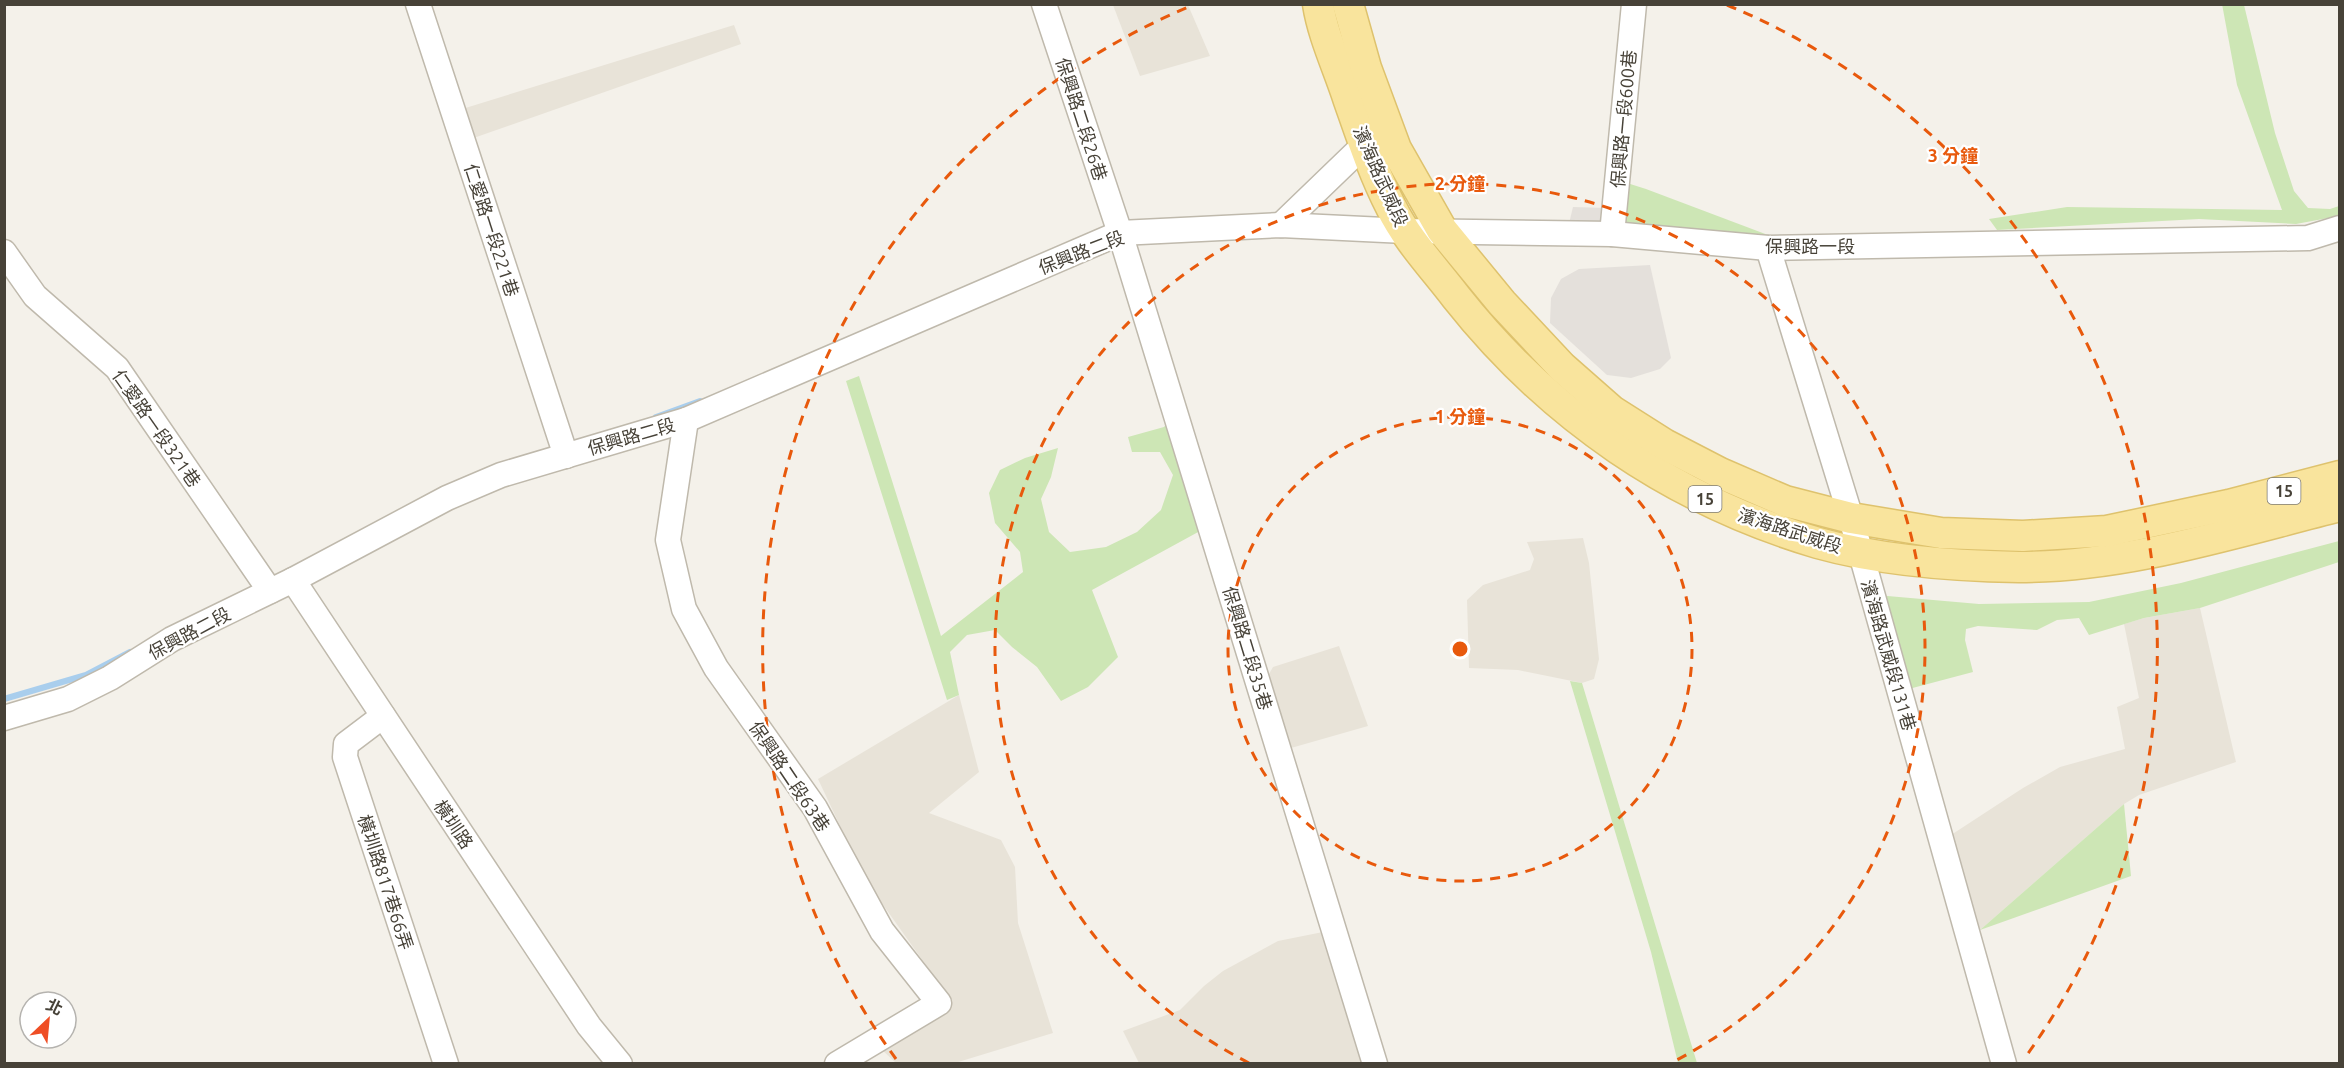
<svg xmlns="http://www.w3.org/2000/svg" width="2344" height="1068" font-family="Ubuntu,'Noto Sans TC',sans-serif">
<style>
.residential{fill:#e8e3d8}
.industrial{fill:#e4e0db}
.green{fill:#cde6b5}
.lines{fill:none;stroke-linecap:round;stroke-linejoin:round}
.stream{stroke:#a9ceed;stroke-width:6}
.minor-casing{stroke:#bfb9ac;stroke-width:27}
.major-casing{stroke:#dec26d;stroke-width:33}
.minor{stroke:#fff;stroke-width:24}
.major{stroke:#f9e49d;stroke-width:30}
.ring{fill:none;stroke:#e8590c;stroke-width:3;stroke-dasharray:10 8}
.labels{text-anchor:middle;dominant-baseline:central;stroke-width:4.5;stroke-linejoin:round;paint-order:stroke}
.shield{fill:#fff;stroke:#7e7b74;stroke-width:1.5}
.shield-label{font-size:16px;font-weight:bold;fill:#474238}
.street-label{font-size:18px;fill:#474238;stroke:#fff}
.centre{fill:#e8590c;stroke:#fff;stroke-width:3}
.ring-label{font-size:18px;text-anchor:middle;font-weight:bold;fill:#e8590c;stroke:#fff;stroke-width:4.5;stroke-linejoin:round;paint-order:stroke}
</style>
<rect width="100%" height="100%" fill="#f4f1ea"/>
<g class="residential">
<polygon points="1113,5 1188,5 1210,56 1140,76"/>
<polygon points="734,25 741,44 465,141 459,110"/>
<polygon points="1583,538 1589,563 1599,659 1594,679 1582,683 1518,670 1469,668 1467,600 1483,585 1530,570 1534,559 1527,542"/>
<polygon points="2200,608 2236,762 2139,795 2124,804 1980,930 1951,835 2023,788 2060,767 2125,749 2117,707 2139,698 2124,624 2144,618"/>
<polygon points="1339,646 1368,726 1291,748 1269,674 1273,667"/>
<polygon points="959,695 979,772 929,813 1001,840 1015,867 1018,923 1053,1033 955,1063 896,1063 880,1048 943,989 866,881 818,779"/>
<polygon points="1323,932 1366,1063 1139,1063 1123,1031 1180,1010 1204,986 1223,971 1278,941"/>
</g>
<g class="industrial">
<polygon points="1573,207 1607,208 1609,234 1566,236"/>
<polygon points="1650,265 1671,358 1660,369 1631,378 1607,375 1550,323 1551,298 1561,279 1579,269"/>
</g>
<g class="green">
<polygon points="2222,4 2244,5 2275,133 2294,191 2308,208 2330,209 2339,206 2339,216 2296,224 2199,219 1997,230 1989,219 2067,207 2282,210 2237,85"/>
<polygon points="1627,183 1646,189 1768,235 1631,234 1626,226"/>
<polygon points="859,376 941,636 1023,572 1020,552 995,523 989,493 1000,470 1025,458 1058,448 1051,477 1041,499 1049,532 1070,552 1106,547 1137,532 1161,510 1173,475 1160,452 1132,452 1128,437 1164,427 1172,418 1200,531 1092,590 1118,657 1088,687 1061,701 1037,667 1012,647 995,630 967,635 950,652 959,695 947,700 846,381"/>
<polygon points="2339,541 2339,562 2200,608 2144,618 2089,635 2079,618 2057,620 2037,630 1978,626 1966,629 1965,640 1973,672 1905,690 1876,595 1979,604 2089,602 2181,583"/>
<polygon points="1570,681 1582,683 1697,1063 1678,1063 1651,952"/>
<polygon points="2124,804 2131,876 1980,930"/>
</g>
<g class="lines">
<g class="stream">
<polyline points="656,417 700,401"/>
<polyline points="4,699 86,675 130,652"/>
</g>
<defs>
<g id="minor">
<polyline points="418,4 566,456"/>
<polyline points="1044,4 1120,233 1375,1064"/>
<polyline points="1281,225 1364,145"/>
<polyline points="1612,234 1634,4"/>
<polyline points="1768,248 1851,518 2004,1064"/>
<polyline points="4,252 35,296 117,368 270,591"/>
<polyline points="686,420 668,540 684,609 716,668 815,808 882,931 939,1003 837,1064"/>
<polyline points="293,580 589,1026 620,1064"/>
<polyline points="383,716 346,744 345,757 446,1064"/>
<polyline points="4,718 68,699 110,678 172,639 293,580 447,498 501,475 686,420 1120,233 1281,225 1405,231 1612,234 1768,248 2308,238 2340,228"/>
</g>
<g id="major">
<path d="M1318 4C1323 36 1338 67 1348 98 1361 135 1373 172 1391 207 1407 240 1434 268 1456 297 1550 416 1673 500 1818 543 1882 561 1953 566 2019 567 2128 567 2235 532 2340 506"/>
<polyline points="1348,4 1366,68 1396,149 1442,230 1502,303 1562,367 1612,411 1664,444 1720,473 1785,501 1851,518 1941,533 2023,536 2107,531 2229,505 2340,476"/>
</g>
</defs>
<use href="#minor" class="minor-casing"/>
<use href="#major" class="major-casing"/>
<use href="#minor" class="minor"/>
<use href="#major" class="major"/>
</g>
<g class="ring">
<circle cx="1460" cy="649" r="232"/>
<path d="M1249 1063A465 465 0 1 1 1671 1063"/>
<path d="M896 1059A697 697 0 0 1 1193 5M1727 5A697 697 0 0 1 2024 1059"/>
</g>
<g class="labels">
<g class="shield">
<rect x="2267.5" y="478" width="33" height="26" rx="4.5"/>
<rect x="1688.5" y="486" width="33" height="26" rx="4.5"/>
</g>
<g class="shield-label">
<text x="2284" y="491">15</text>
<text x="1705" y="499">15</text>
</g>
<g class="street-label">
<text transform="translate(1082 119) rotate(72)">保興路二段26巷</text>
<text transform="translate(1623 119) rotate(-85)">保興路一段600巷</text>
<text transform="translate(1381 176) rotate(66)">濱海路武威段</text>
<text transform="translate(492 230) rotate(72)">仁愛路一段221巷</text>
<text x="1810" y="246">保興路一段</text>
<text transform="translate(1081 252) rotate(-21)">保興路二段</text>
<text transform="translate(157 428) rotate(55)">仁愛路一段321巷</text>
<text transform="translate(631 436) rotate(-16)">保興路二段</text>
<text transform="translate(1790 530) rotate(18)">濱海路武威段</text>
<text transform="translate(189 633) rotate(-28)">保興路二段</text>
<text transform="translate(1248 648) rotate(73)">保興路二段35巷</text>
<text transform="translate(1889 655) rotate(74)">濱海路武威段131巷</text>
<text transform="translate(790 776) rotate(56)">保興路二段63巷</text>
<text transform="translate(454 824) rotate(56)">橫圳路</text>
<text transform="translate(386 882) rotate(72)">橫圳路817巷66弄</text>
</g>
</g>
<circle cx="1460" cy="649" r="9" class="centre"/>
<g class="ring-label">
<text x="1953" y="162">3 分鐘</text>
<text x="1460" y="190">2 分鐘</text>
<text x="1460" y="423">1 分鐘</text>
</g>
<rect width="2344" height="1068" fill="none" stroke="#474238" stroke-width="12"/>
<g transform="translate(48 1020) rotate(26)"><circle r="28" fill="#ffffff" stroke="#b5b3af" stroke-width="1.5"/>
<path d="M0-4.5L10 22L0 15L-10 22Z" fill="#ef4e25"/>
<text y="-9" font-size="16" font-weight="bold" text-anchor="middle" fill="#474238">北</text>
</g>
</svg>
